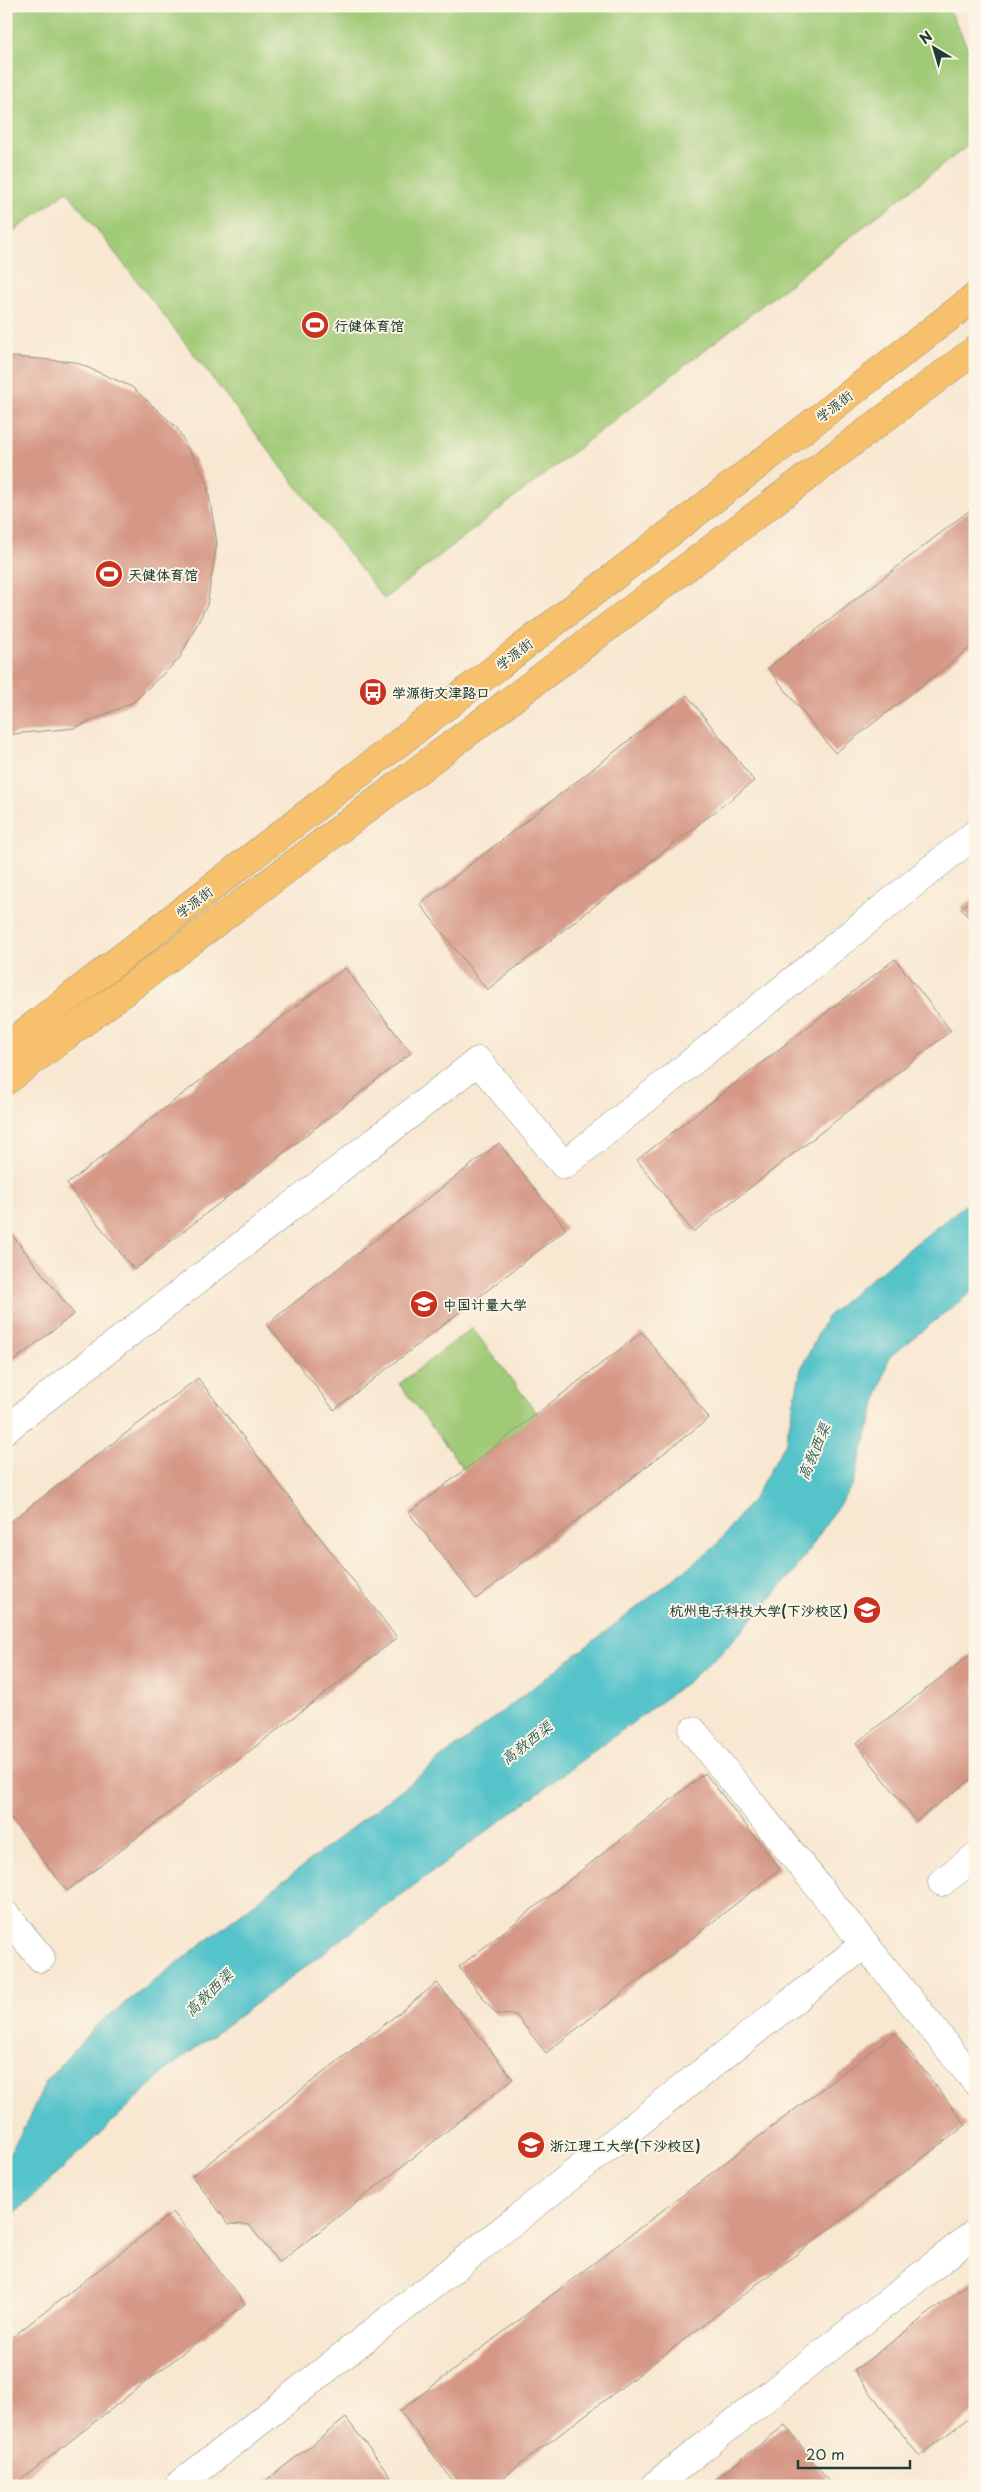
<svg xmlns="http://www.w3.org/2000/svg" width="981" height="2492" font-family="'Playpen Sans','LXGW WenKai TC',sans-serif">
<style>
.pitch{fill:#a0ca77;stroke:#608456}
.water{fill:#55c3ca;stroke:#3a807f}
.building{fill:#d69886}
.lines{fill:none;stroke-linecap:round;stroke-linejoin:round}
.minor-casing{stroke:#8c9282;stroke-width:29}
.major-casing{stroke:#8c9282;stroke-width:29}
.minor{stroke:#fff;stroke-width:28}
.major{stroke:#f7c06c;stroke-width:28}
.labels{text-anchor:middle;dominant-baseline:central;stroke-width:4;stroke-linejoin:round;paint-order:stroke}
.poi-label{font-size:14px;font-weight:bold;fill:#1f3d34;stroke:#fcf5e5;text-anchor:start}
.street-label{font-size:14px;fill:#1f3d34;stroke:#fcf5e5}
.water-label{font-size:15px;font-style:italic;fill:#2c5e5a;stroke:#fcf5e5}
</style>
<rect width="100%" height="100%" fill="#fcf5e5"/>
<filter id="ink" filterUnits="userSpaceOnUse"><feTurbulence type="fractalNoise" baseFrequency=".02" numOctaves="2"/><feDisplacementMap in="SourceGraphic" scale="10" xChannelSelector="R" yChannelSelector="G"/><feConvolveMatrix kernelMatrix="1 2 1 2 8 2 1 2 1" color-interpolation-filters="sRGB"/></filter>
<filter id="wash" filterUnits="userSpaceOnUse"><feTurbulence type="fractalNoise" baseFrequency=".0096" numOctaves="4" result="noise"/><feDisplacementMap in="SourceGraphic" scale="20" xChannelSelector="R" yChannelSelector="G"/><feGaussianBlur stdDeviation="1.12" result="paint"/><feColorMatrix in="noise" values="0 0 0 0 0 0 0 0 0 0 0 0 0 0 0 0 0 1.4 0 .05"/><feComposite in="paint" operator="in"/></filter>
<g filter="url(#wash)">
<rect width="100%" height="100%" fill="#f8e7d1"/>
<g class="pitch">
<polygon points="6,6 948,6 975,64 975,140 384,599 67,191 6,237"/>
<polygon points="472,1328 586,1477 513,1533 399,1384"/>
</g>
<polygon class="water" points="975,1197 975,1289 889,1357 853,1484 794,1572 726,1648 691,1679 169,2068 6,2222 6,2158 21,2134 47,2080 97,2025 715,1547 753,1499 785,1444 801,1369 826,1318 857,1290"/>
<g id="blocks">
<g class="building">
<polygon points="14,357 75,362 132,387 177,428 207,483 217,543 207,605 179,659 133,702 75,728 13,734 6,739 6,359"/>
<polygon points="975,506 975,644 835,753 768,668"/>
<polygon points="687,695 754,781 487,990 420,904"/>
<polygon points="975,897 975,925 961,908"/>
<polygon points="895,959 951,1031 693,1232 637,1160"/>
<polygon points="345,968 411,1053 134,1270 67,1184"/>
<polygon points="499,1143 566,1229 334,1410 267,1324"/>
<polygon points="6,1227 74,1314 6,1367"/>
<polygon points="642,1332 709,1418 476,1599 409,1513"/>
<polygon points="198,1378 397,1638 67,1891 6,1812 6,1525"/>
<polygon points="975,1651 975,1776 916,1821 856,1743"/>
<polygon points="705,1773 780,1869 546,2053 516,2015 496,2014 459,1967"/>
<polygon points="437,1983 513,2079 279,2263 249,2225 229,2224 192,2176"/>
<polygon points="895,2033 966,2125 492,2486 457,2486 400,2411"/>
<polygon points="173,2212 245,2304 13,2486 6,2486 6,2342"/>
<polygon points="975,2278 975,2413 919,2456 854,2371"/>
<polygon points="346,2418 398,2486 259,2486"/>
<polygon points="785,2425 832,2486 707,2486"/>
</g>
</g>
</g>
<g filter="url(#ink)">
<use href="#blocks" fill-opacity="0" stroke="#8c9282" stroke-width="1"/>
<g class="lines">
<defs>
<g id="minor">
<polyline points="6,1429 478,1061 564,1165 975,834"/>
<polyline points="693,1731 975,2081"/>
<polyline points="942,1882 975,1857"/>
<polyline points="6,1915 41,1958"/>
<polyline points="178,2486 865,1944"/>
<polyline points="654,2486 975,2233"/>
</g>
<g id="major">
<polyline points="6,1047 975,297"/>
<polyline points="6,1081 975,350"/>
</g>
</defs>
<use href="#minor" class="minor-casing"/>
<use href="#major" class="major-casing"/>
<use href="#minor" class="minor"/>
<use href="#major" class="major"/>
</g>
</g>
<defs>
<symbol id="stadium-disc" viewBox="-11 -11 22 22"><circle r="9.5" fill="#c8321e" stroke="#fcf5e5"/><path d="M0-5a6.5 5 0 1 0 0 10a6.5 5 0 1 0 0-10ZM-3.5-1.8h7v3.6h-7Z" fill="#fff"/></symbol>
<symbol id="bus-disc" viewBox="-11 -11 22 22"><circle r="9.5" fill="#c8321e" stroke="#fcf5e5"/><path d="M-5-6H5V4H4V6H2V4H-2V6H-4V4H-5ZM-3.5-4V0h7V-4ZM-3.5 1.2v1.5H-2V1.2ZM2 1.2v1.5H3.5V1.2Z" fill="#fff"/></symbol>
<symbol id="university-disc" viewBox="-11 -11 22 22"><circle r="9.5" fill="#c8321e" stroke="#fcf5e5"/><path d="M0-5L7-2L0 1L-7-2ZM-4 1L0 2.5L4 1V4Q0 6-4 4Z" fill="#fff"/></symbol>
</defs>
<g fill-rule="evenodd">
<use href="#stadium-disc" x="299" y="309" width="32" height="32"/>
<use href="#stadium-disc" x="93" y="558" width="32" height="32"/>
<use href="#bus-disc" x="357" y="676" width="32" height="32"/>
<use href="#university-disc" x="408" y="1288" width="32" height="32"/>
<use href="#university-disc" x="851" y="1594" width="32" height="32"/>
<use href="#university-disc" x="515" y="2129" width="32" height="32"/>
</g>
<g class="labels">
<g class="poi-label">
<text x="334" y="325">行健体育馆</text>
<text x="128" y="574">天健体育馆</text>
<text x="392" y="692">学源街文津路口</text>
<text x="443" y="1304">中国计量大学</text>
<text x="848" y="1610" text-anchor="end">杭州电子科技大学(下沙校区)</text>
<text x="550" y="2145">浙江理工大学(下沙校区)</text>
</g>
<g class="street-label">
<text transform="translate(834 406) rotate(-38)">学源街</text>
<text transform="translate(514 654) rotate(-38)">学源街</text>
<text transform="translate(194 902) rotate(-38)">学源街</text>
</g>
<g class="water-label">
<text transform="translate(813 1451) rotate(-67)">高教西渠</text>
<text transform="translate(526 1742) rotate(-38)">高教西渠</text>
<text transform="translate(208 1992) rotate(-44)">高教西渠</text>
</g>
</g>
<rect width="981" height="2492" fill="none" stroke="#fcf5e5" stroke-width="25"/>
<g transform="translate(934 48) rotate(322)" stroke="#fcf5e5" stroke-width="4" paint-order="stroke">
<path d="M0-4L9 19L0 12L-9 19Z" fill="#1f3d34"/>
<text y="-8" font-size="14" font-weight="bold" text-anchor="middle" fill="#1f3d34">N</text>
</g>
<path d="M798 2460v8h112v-8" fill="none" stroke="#1f3d34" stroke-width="2.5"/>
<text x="806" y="2460" font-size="15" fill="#1f3d34" stroke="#fcf5e5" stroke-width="4" paint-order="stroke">20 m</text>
</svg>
